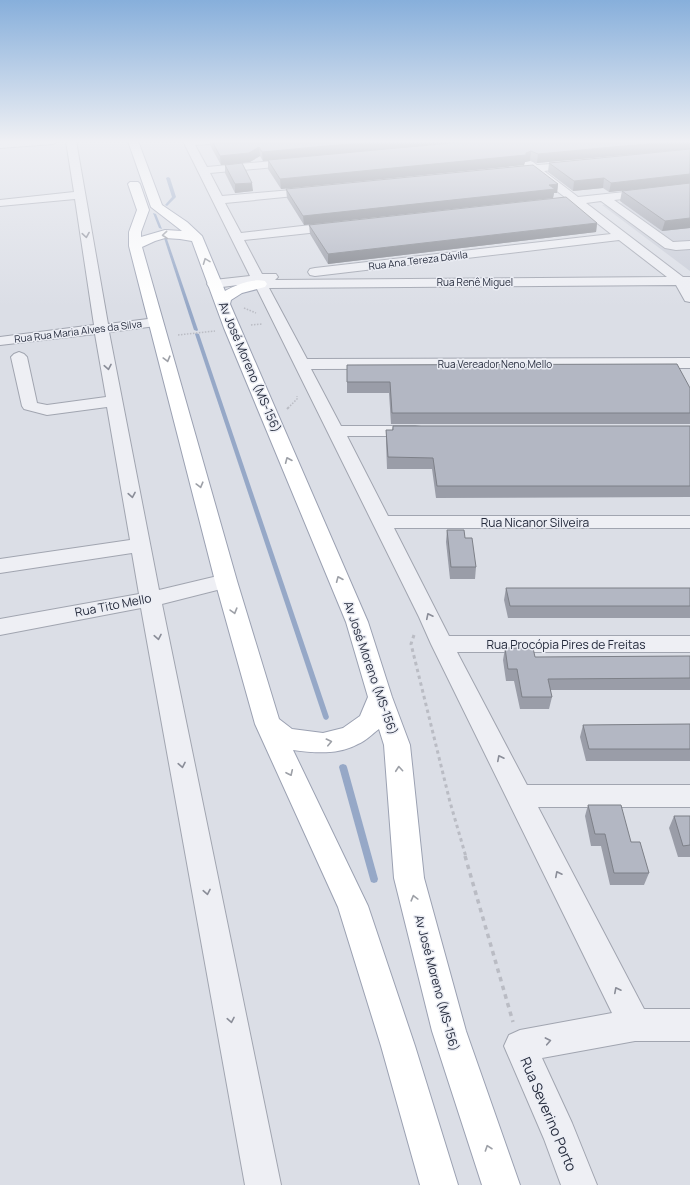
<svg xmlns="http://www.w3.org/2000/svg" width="690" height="1185" font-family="Manrope,sans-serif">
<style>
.built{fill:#c9cdd8}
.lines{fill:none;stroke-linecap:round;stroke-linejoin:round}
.stream{fill:#96a8c7;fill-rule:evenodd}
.minor-casing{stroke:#a1a5b0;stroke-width:2}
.major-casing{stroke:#9ba1b2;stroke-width:2}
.path-far3{stroke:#babcc4;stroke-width:1.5;stroke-dasharray:1.5 1.5;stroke-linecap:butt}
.path-far2{stroke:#babcc4;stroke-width:2;stroke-dasharray:2.5 2.5;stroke-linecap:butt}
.path-far1{stroke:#babcc4;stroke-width:3;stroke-dasharray:3.5 3.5;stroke-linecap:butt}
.path{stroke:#babcc4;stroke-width:3.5;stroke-dasharray:4.5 4.5;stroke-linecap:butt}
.minor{fill:#eeeff4;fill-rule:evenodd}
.major{fill:#fff;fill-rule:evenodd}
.wall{fill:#9a9da8}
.shaded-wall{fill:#7d8088}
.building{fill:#b3b7c3;stroke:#7d8088}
.oneway{stroke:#8a8d98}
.oneway2{stroke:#9da0a7}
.labels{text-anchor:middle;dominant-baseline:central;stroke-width:3;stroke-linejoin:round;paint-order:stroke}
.far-street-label{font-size:10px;fill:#252b3c;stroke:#ebedf4}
.street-label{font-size:12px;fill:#252b3c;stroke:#ebedf4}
.near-street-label{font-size:14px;fill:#252b3c;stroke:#ebedf4}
</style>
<rect width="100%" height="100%" fill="#dbdee6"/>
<polygon class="built" points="690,197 690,271 602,205 667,198"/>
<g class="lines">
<g class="stream">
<polygon points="168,177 170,178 176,197 167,206 165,205 172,197 166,178"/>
<polygon points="153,213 156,214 162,229 159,228"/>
<polygon points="164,238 167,239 198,330 197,331 194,330"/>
<polygon points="196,333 199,334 329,717 328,719 326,720 324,719 323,717 195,334"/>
<polygon points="343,764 346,765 347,767 378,879 377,882 374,883 371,882 370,879 339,767 340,765"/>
</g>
<defs>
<g id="minor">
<polygon points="14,141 58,141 53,144 0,148 0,142"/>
<polygon points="66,141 76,141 108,324 156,318 161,319 163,322 161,325 156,326 109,332 159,590 226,574 233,576 236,581 233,586 162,604 281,1185 245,1185 141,608 0,635 0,619 139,594 132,553 0,573 0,559 130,540 107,407 47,415 24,409 22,406 11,357 14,354 19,352 24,354 27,357 37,403 47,405 106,397 95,334 0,345 0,337 94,325 75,199 0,206 0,200 74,192"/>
<polygon points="183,141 214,141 209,144 195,145 207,167 296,159 301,162 296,165 210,173 222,196 315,188 320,191 315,194 225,203 241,233 337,222 341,223 343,226 341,229 337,230 244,240 262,274 276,274 278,277 275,280 667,277 619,240 315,276 310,275 308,272 310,269 315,268 611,234 573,204 541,207 537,206 535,204 537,202 566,198 532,172 506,173 505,171 506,169 525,166 494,141 505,141 537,165 580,162 581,164 580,166 576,167 544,171 578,197 690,185 690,191 614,200 673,242 690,241 690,249 676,250 665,248 601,201 586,203 683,277 690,277 690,302 685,301 676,285 269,288 307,359 690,358 690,368 311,369 341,426 415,426 421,427 423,431 421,435 415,436 347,436 388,516 690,516 690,528 394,528 449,636 690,636 690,652 457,652 527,785 690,785 690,807 538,807 644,1009 690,1009 690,1041 635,1041 542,1058 572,1123 597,1185 561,1185 544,1139 504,1046 509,1035 520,1030 612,1013 431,644 419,617 254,283 214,288 209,287 207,284 209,281 214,280 250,276"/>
</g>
<path id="major" d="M128 141H138L162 205 187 222 202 236 225 291C235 285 253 278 265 281L267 284 265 287 242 293 231 300 230 304 368 622 392 697 410 745 424 878 466 1031 520 1185H482L432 1031 394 878 384 745 379 729C372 734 366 741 358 744 338 755 315 753 293 750L368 906 415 1046 458 1185H420L381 1046 338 907 255 724 215 581 129 246V232L137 210 128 184 130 182H138L140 184 149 210 141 232V237L165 230 182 231 151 207ZM165 238 180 239 192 241 224 328 346 622 368 697 360 716 343 728 323 733 292 729 279 719 237 581 142 247 155 241Z"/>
</defs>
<use href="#minor" class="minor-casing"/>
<use href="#major" class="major-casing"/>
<g class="path-far3">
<polyline points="244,308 256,313"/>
<polyline points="251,325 262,324"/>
<polyline points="178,335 215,331"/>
<polyline points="288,408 297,399 297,396"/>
</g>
<polyline class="path-far2" points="287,409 289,407"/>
<polyline class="path-far1" points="414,635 411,644 450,802 466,857"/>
<polyline class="path" points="465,856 513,1022"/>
<use href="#minor" class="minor"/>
<use href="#major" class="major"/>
</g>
<g class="wall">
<polygon points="210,141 690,141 690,149 537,163 530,161 525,162 524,165 281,189 268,169 268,161 263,161 260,156 250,162 242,163 253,191 235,193 225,173 225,165 221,165 210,145"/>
<polygon points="690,149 690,228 662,231 620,201 622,191 654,187 609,192 603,188 573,191 548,172 549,163"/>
<polygon points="558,184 557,193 554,193 553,198 304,225 287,198 286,189"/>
<polygon points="597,223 596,232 328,264 310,234 309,225"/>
<polygon points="347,365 690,388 690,424 391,424 389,393 347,393"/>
<polygon points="393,426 690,426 690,497 436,498 432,469 387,469 386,441 386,430 392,430"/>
<polygon points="447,530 465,538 476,567 475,579 450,579 446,542"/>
<polygon points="506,588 690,588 690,618 508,618 504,600"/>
<polygon points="505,648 535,657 690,656 690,690 550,690 552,697 549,709 520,709 514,681 506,681 503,660"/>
<polygon points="690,724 690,761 586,761 580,737 583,725"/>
<polygon points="588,805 631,842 649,873 644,885 610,885 601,846 591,846 585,816"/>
<polygon points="674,816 690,816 690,857 678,857 669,828"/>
</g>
<g class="shaded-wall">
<polygon points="380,141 473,141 263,161 262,152"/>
<polygon points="677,141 690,141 690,149 537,163 538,154"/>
<polygon points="259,147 260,156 250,162 221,165 220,156"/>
<polygon points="531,151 530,161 525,162 524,165 281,189 280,179 526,153"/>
<polygon points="690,174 690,184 609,192 611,183"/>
<polygon points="604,178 603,188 573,191 574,181"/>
<polygon points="252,183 253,191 235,193 235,184"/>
<polygon points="558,184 557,193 554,193 553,198 304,225 303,216"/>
<polygon points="690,218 690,228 662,231 665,221"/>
<polygon points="597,223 596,232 328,264 328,254"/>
</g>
<g class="building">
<polygon points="212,141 380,141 262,152 259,147 249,153 220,156"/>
<polygon points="473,141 677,141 538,154 531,151 526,153 526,155 280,179 268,160"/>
<polygon points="690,149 690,174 611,183 604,178 574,181 549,163"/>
<polygon points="242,163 252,183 235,184 225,165"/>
<polygon points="533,165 558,184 549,185 555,189 303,216 286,189"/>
<polygon points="690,183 690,218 665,221 622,191"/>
<polygon points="566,197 597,223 328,254 309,225"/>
<polygon points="677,364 690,388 690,413 392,413 390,382 347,382 347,365"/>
<polygon points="393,426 690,426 690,486 437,486 433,458 388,457 386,430 393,430"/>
<polygon points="447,530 464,530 465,538 472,538 476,567 451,567"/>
<polygon points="506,588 690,588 690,606 510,606"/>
<polygon points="505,648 533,648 535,657 690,656 690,678 548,679 552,697 522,697 517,669 508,669"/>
<polygon points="690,724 690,749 589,749 583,725"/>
<polygon points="588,805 621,805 631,842 640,842 649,873 614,873 605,834 595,834"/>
<polygon points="674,816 690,816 690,845 683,846"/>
</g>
<defs><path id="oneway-chevron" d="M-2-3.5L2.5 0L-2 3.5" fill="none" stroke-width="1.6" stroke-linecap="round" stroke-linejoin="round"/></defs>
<g class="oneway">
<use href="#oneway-chevron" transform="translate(86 235) rotate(81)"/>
<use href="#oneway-chevron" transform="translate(108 367) rotate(79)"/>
<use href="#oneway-chevron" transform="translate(132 495) rotate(80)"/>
<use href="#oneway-chevron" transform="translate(429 616) rotate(-116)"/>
<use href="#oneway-chevron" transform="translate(158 637) rotate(79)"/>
<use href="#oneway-chevron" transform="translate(500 758) rotate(-117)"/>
<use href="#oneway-chevron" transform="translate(182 765) rotate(79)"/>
<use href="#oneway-chevron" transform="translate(558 874) rotate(-117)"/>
<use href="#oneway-chevron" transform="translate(207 892) rotate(79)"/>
<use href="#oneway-chevron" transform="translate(617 990) rotate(-117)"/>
<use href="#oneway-chevron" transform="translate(231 1020) rotate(79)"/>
<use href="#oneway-chevron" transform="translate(548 1041) rotate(-11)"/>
</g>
<g class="oneway2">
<use href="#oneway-chevron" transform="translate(165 235) rotate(175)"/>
<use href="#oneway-chevron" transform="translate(206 261) rotate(-111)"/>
<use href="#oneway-chevron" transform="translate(167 359) rotate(75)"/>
<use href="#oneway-chevron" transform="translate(288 460) rotate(-113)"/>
<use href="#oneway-chevron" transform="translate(200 485) rotate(75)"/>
<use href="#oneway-chevron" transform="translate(339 579) rotate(-113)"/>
<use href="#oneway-chevron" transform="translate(234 611) rotate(74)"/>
<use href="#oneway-chevron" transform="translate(329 742) rotate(-13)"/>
<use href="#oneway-chevron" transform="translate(399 769) rotate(-95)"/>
<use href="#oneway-chevron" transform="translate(290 773) rotate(65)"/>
<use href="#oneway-chevron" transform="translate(414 898) rotate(-105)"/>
<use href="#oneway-chevron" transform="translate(488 1148) rotate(-109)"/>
</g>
<linearGradient id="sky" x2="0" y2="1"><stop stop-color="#87afdb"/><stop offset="0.46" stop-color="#eff0f4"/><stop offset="1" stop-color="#eff0f4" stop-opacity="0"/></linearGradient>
<rect width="690" height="307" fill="url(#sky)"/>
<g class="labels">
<g class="far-street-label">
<text transform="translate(418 260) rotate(-7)">Rua Ana Tereza Dávila</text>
<text x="475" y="282">Rua Renê Miguel</text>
<text transform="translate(78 331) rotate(-7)">Rua Rua Maria Alves da Silva</text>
<text x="495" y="364">Rua Vereador Neno Mello</text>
</g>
<g class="street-label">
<text transform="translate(250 367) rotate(67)">Av José Moreno (MS-156)</text>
<text x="535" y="522">Rua Nicanor Silveira</text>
<text transform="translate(113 605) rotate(-11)">Rua Tito Mello</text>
<text x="566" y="644">Rua Procópia Pires de Freitas</text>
<text transform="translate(371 668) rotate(71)">Av José Moreno (MS-156)</text>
<text transform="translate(437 983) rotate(75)">Av José Moreno (MS-156)</text>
</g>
<g class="near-street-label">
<text transform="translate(549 1114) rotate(67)">Rua Severino Porto</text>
</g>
</g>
</svg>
